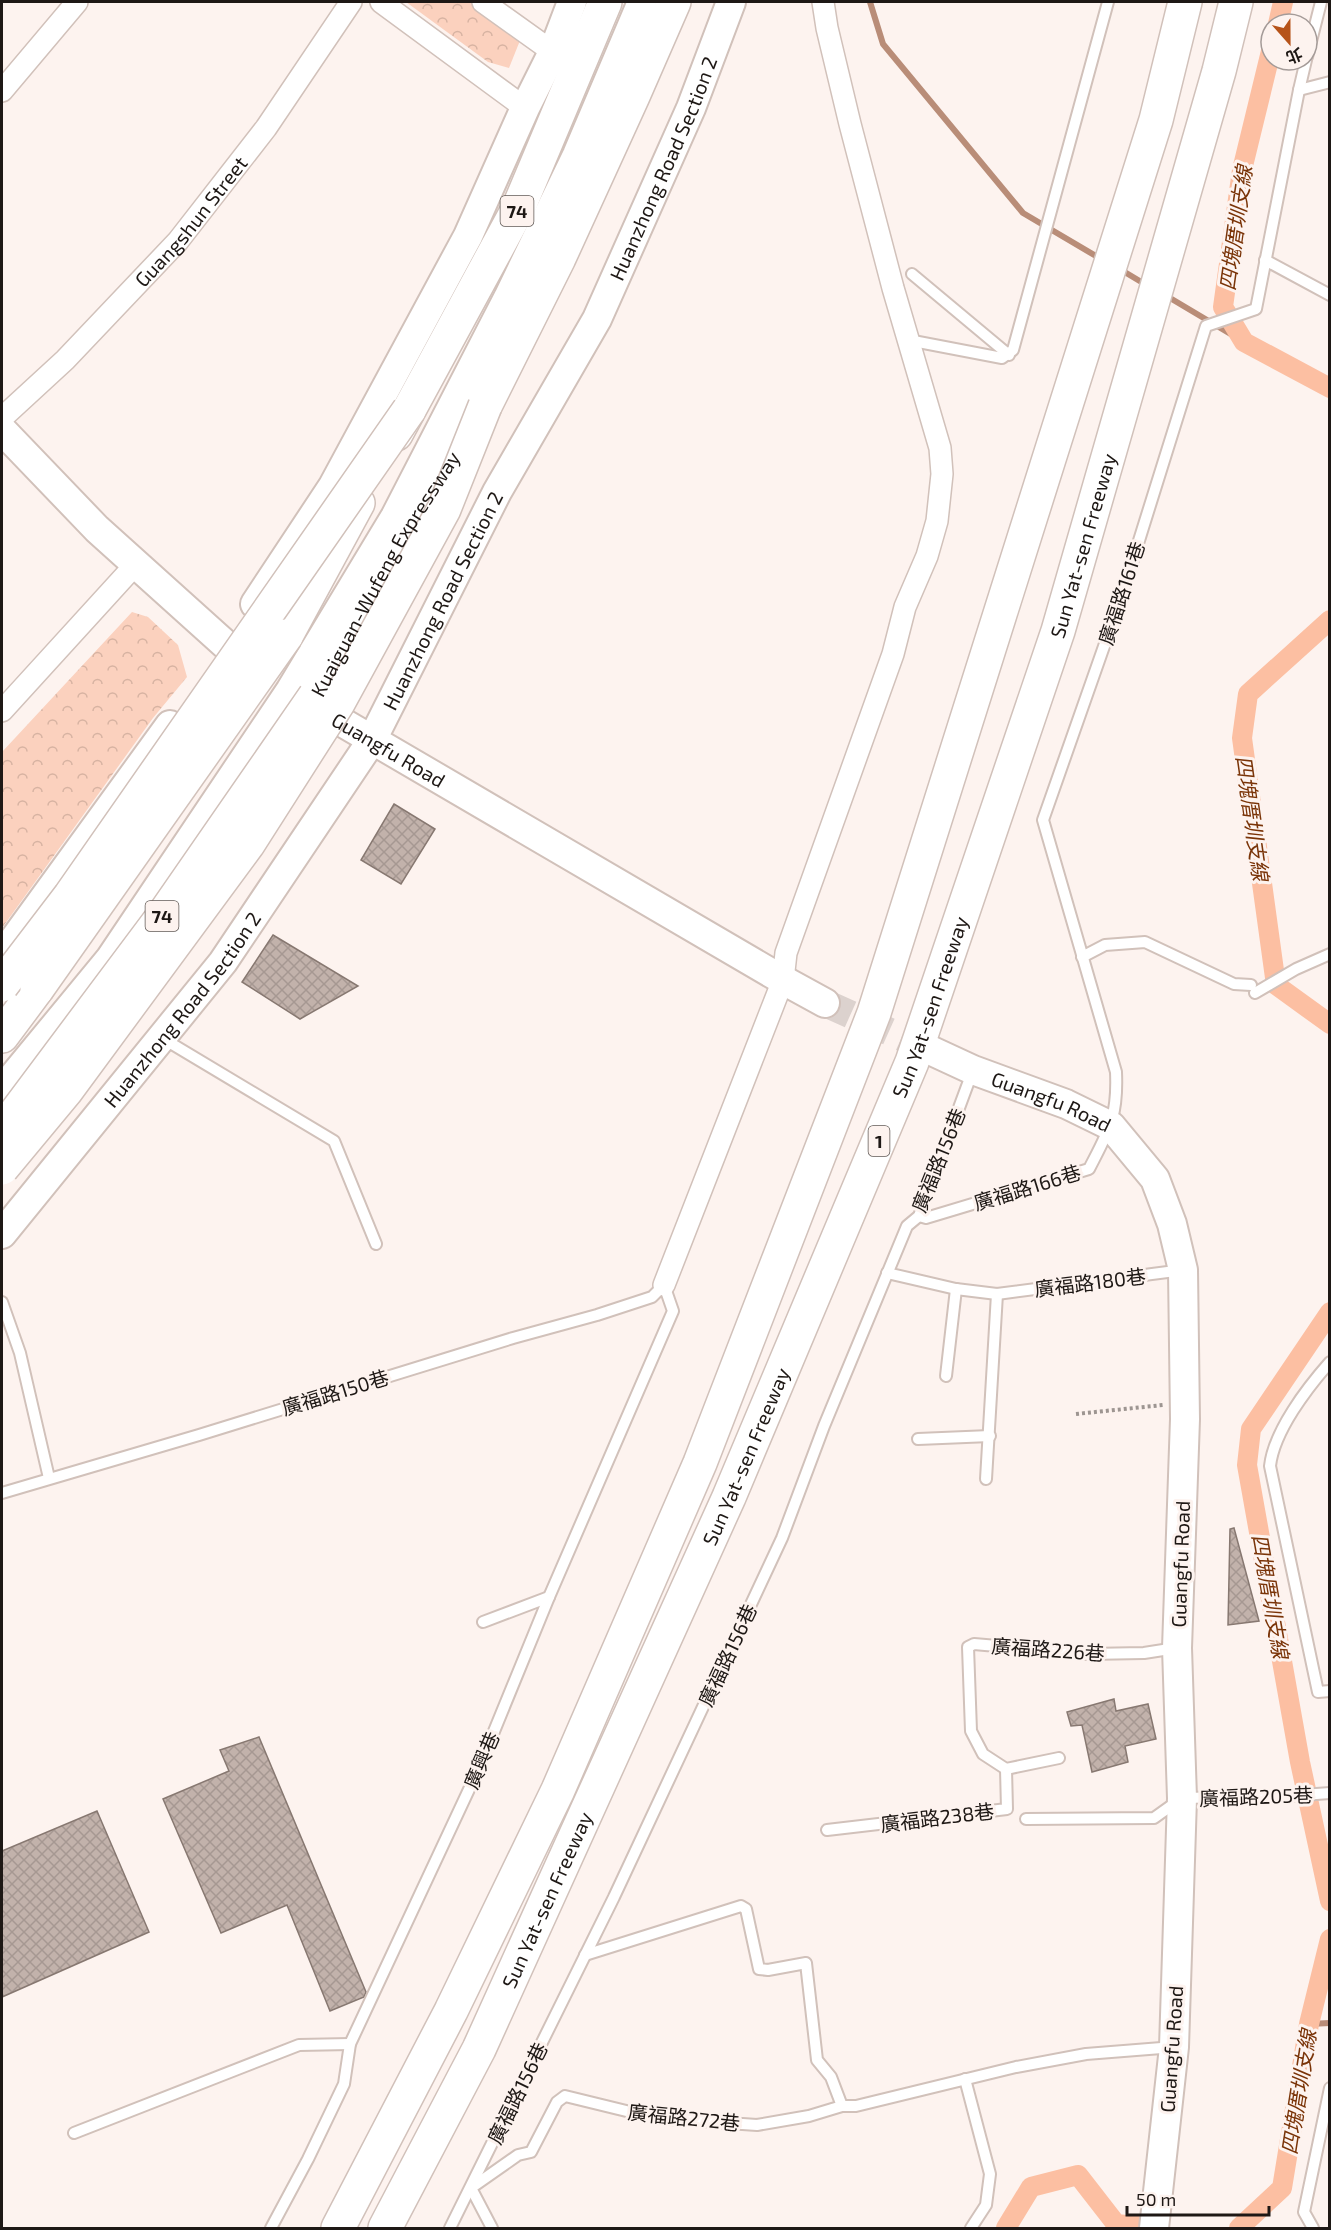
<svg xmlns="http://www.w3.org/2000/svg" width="1331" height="2230" font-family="'Exo 2','Noto Sans TC',sans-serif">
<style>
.park{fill:url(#park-crowns)}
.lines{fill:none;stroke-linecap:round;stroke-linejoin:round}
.stream{stroke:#b98d78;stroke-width:6}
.canal{stroke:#fcbfa2;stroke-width:20}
.building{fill:url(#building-cross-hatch);stroke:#877871;stroke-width:1.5}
.secondary-tunnel{stroke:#dcd2ce;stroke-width:28;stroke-dasharray:28 14;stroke-linecap:butt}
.lane-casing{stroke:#d1c1ba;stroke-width:14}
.street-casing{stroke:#d1c1ba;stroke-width:24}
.secondary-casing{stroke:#d1c1ba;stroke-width:32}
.highway-casing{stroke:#d1c1ba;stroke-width:36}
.path{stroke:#9d9591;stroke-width:4;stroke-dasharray:3 3;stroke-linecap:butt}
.lane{stroke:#fff;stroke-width:10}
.street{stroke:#fff;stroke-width:21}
.secondary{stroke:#fff;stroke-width:28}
.highway{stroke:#fff;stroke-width:33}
.highway-bridge-casing{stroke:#d1c1ba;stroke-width:36;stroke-linecap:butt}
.highway-bridge{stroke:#fff;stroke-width:33}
.labels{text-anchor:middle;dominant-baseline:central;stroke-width:6;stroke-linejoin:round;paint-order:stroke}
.shield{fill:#fdf3ef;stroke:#615a56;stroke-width:1.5}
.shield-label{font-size:18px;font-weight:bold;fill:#1e1815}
.street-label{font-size:20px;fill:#1e1815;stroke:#fdf3ef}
.water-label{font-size:21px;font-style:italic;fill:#7a3408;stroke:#fdf3ef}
</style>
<defs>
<pattern id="park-crowns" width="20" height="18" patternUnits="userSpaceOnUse" patternTransform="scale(1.5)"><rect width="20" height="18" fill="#fbd1be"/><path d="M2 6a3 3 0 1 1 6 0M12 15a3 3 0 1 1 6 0" fill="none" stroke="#d7b3a2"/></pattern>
<pattern id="building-cross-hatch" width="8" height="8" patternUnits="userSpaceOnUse" patternTransform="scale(1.5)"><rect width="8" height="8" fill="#c2b2ab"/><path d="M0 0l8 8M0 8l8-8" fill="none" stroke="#a69892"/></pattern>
</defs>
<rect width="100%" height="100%" fill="#fdf3ef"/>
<g class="park">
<polygon points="406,2 472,2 521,38 509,68 488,62"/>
<polygon points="132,612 148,617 178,645 187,677 153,718 2,928 2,752"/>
</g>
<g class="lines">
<g class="stream">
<polyline points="870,2 883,44 1023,213 1101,259"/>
<polyline points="1118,268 1148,286"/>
<polyline points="1165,295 1244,342"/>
<polyline points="1309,2024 1330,2023"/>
</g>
<g class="canal">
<polyline points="1278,24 1283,2"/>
<polyline points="1271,51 1242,170 1223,307 1244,342 1330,388"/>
<polyline points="1330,620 1248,694 1242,738 1276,985 1330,1024"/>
<polyline points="1330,1312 1251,1429 1247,1465 1300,1762 1330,1901"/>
<polyline points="1006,2228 1031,2187 1078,2175 1116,2224 1158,2228"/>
<polyline points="1239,2228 1282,2188 1309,2024 1330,1939"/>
</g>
</g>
<g class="building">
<polygon points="394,804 435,829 401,884 361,860"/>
<polygon points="273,935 358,986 300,1019 242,982"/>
<polygon points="1234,1528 1259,1621 1228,1625 1230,1529"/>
<polygon points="1114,1699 1116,1711 1148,1704 1156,1739 1125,1746 1128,1762 1092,1772 1082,1725 1071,1726 1067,1712"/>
<polygon points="259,1737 366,1992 364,1997 330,2011 287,1905 221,1933 163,1799 229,1771 220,1750"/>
<polygon points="97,1811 149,1932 2,1997 2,1851"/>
</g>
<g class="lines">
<polyline class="secondary-tunnel" points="825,1003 919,1045"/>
<defs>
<g id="lane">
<polyline points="1307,57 1321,2"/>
<polyline points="1299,90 1330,82"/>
<polyline points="1265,260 1330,295"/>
<polyline points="912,274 1009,355"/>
<polyline points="908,340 1002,358 1013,350 1108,2"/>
<polyline points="1082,957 1105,945 1145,942 1234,984 1251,985"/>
<polyline points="1255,993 1296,969 1330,954"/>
<polyline points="162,1038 334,1141 376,1244"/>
<path d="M919 1216 926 1218 1089 1169C1109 1130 1118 1117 1116 1072L1043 820 1122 595 1206 326 1256 309 1299 90 1306 60"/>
<polyline points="887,1273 956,1289 997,1294 1183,1270"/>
<polyline points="2,1302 20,1353 49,1478"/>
<path d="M1330 1362C1307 1388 1274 1431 1270 1466L1318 1692 1330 1691"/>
<polyline points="946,1376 956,1289"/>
<polyline points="918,1439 990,1436"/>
<polyline points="986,1479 997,1294"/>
<polyline points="2,1493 199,1435 513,1338 597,1315 652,1297 664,1285 673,1311 549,1597 479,1768 350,2044 344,2084 308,2159 271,2228"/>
<polyline points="483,1622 549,1597"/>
<polyline points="1059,1758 1006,1769 983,1754 971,1731 968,1647 974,1644 1088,1654 1144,1653 1176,1648"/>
<polyline points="1026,1819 1154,1818 1182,1798 1289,1796 1330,1793"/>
<polyline points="827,1830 1007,1809 1006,1769"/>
<polyline points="585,1955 741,1906 746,1909 759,1969 768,1970 806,1963 817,2060 831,2077 842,2106 856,2106 1016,2067 1086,2054 1174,2047"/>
<polyline points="965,2079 990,2174 986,2205 971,2228"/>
<polyline points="74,2133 299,2045 350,2044"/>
<polyline points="450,2228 614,1897 782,1538 824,1426 907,1226 919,1216 973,1070"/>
<polyline points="492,2228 471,2188 518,2155 531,2152 557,2102 565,2096 655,2118 757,2125 809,2116 842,2106"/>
<polyline points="1313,2228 1304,2212 1330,2088"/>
</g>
<g id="street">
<polyline points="381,2 525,108"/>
<polyline points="483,2 553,52"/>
<polyline points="2,91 77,2"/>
<path id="s1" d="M2 418 65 360 178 241 266 128 351 2"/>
<polyline points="2,711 135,565"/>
<polyline points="664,1285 783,980 786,953 893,654 905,607 927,556 937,521 942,474 940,448 893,288 850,124 827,28 823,2"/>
</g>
<g id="secondary">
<polyline points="2,430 97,529 227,646 255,667"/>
<polyline points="255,604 333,486 468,236 525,108 553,52 572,2"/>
<path id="s2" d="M311 704 783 980 825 1003"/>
<polyline points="2,956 170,725"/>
<path id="s3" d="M919 1045 973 1070 1066 1104 1111 1126 1155 1179 1172 1224 1183 1270 1185 1419 1177 1648 1182 1798 1174 2047 1154 2228"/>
<polyline points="2,1090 110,959 290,691 395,517 508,298 577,155 642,2"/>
<path id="s4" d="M2 1234 223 962 372 740 497 492 597 319 691 108 731 2"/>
</g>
<g id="highway">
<polyline points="396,434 518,209 605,2"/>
<polyline points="286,636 358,503"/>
<path id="s5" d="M315 696 401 535 485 406 559 258 633 96 674 2"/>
<polyline points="2,1036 37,989"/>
<polyline points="338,2228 451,2011 558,1790 700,1463 874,1013 1156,120 1185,2"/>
<path id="s6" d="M385 2228 479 2049 729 1497 912 1062 1058 631 1219 71 1236 2"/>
</g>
</defs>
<use href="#lane" class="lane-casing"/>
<use href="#street" class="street-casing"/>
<use href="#secondary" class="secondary-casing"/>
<use href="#highway" class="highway-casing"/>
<polyline class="path" points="1076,1414 1163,1405"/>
<use href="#lane" class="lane"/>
<use href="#street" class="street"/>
<use href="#secondary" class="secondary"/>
<use href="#highway" class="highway"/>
<defs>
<g id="highway-bridge">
<polyline points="2,985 70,896 409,410"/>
<polyline points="37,989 286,636"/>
<polyline points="2,1131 160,920 315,696"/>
<polyline points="2,1168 66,1091 248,844 338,703 444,509 485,406"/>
</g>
</defs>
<use href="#highway-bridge" class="highway-bridge-casing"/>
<use href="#highway-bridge" class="highway-bridge"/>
</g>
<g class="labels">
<g class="shield">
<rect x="500.5" y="196" width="33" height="30" rx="4.5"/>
<rect x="145.5" y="901" width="33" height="30" rx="4.5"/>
<rect x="868.5" y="1126" width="21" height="30" rx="4.5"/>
</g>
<g class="shield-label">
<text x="517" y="211">74</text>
<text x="162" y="916">74</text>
<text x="879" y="1141">1</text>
</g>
<g class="street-label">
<text stroke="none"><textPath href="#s4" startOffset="1260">Huanzhong Road Section 2</textPath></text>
<text stroke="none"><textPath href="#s1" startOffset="273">Guangshun Street</textPath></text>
<text stroke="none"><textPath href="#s6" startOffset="1824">Sun Yat-sen Freeway</textPath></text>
<text stroke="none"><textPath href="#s5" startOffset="141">Kuaiguan-Wufeng Expressway</textPath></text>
<text transform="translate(1121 593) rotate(-72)">廣福路161巷</text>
<text stroke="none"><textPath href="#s4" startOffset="774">Huanzhong Road Section 2</textPath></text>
<text stroke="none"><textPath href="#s2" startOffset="90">Guangfu Road</textPath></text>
<text stroke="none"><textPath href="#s6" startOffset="1338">Sun Yat-sen Freeway</textPath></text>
<text stroke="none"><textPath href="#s4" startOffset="288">Huanzhong Road Section 2</textPath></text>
<text stroke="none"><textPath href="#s3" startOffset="144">Guangfu Road</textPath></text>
<text transform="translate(938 1160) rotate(-68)">廣福路156巷</text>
<text transform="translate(1027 1187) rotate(-17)">廣福路166巷</text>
<text transform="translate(1090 1282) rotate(-7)">廣福路180巷</text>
<text transform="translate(335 1392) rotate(-17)">廣福路150巷</text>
<text stroke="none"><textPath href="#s6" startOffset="852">Sun Yat-sen Freeway</textPath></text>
<text transform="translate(1180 1564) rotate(-88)">Guangfu Road</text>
<text transform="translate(1048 1649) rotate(4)">廣福路226巷</text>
<text transform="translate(727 1655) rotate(-65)">廣福路156巷</text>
<text transform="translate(481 1760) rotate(-67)">廣興巷</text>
<text transform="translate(1256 1796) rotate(-2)">廣福路205巷</text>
<text transform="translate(937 1817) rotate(-7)">廣福路238巷</text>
<text stroke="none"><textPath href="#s6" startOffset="366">Sun Yat-sen Freeway</textPath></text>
<text transform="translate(1171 2049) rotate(-86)">Guangfu Road</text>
<text transform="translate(517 2093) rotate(-64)">廣福路156巷</text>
<text transform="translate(684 2117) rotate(6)">廣福路272巷</text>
</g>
<g class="water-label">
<text transform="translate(1235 228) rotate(-82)">四塊厝圳支線</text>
<text transform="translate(1253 818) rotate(82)">四塊厝圳支線</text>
<text transform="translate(1271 1596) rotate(80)">四塊厝圳支線</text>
<text transform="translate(1298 2092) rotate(-81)">四塊厝圳支線</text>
</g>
</g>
<rect width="1331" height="2230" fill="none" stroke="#1e1815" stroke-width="6"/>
<g transform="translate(1289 42) rotate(159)"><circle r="28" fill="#fdf3ef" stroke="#a49b98" stroke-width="1.5"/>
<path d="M0-4.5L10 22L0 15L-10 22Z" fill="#b65319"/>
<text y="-9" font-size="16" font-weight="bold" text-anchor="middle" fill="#1e1815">北</text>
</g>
<path d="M1127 2206v9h142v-9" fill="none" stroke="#1e1815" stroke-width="3"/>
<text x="1136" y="2206" font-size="18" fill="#1e1815" stroke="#fdf3ef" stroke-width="4.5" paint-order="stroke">50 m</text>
</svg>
